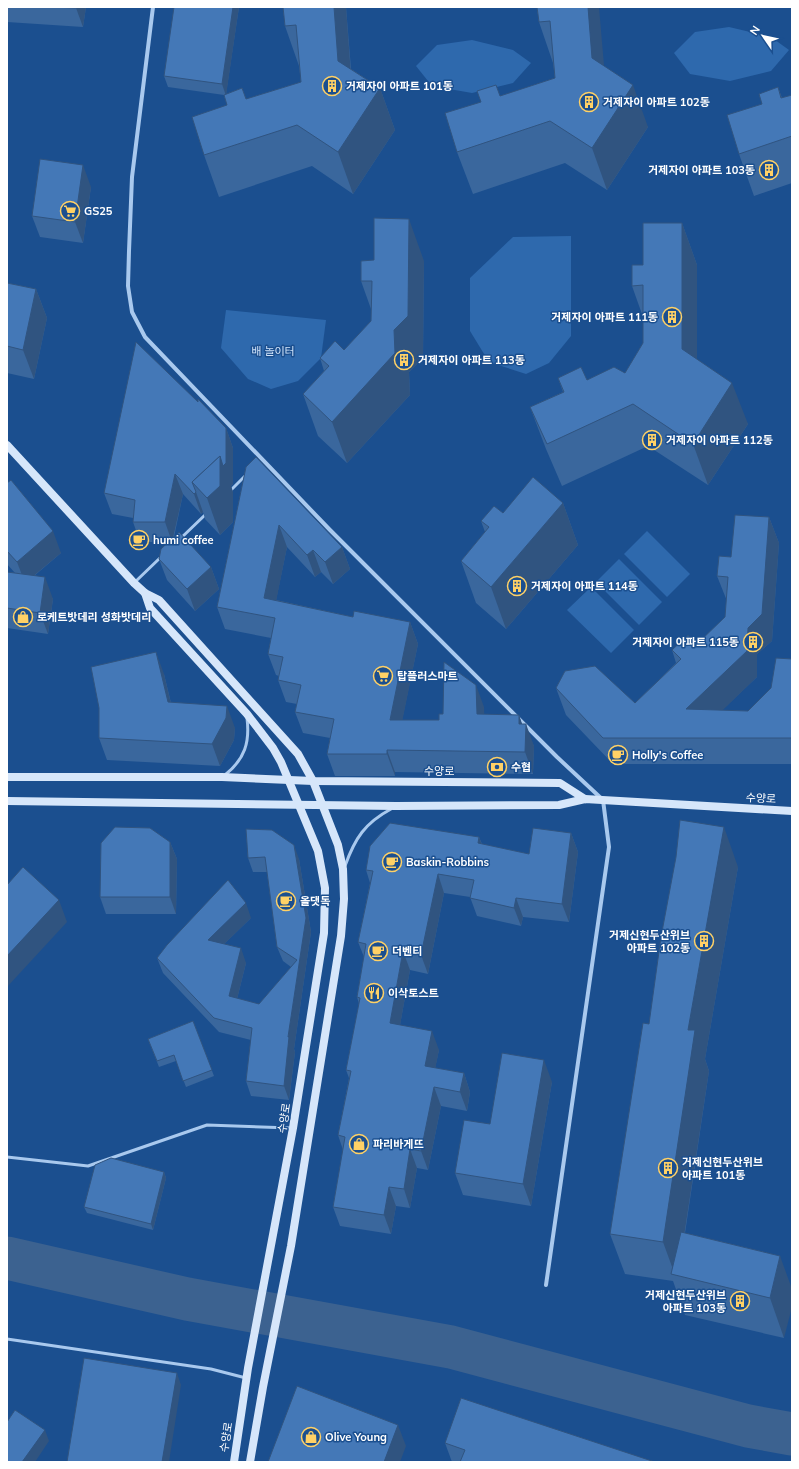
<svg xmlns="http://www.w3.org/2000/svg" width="799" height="1469" font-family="Mulish,'Noto Sans KR',sans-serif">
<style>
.green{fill:#2e69ad}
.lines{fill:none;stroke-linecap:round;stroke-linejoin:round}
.river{stroke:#3c6290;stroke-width:43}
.lane{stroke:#a9c9ee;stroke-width:3}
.street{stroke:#a9c9ee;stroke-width:4}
.secondary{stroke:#d6e6fa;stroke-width:8}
.wall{fill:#3a679d}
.shaded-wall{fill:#305480}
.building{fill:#4478b7;stroke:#305480}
.labels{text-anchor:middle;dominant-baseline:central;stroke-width:3;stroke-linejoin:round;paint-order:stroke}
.poi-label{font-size:11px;font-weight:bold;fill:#fff;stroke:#1b4f8f;text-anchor:start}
.park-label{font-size:11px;fill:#cfe3fa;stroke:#1b4f8f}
.street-label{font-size:11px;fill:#fff;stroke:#1b4f8f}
</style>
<rect width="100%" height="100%" fill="#1b4f8f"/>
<g class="green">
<polygon points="729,27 771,37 789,50 771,71 730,81 690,74 674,53 695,32"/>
<polygon points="472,40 513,50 531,63 513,83 472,93 432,86 416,66 437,45"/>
<polygon points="571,236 571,336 549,363 526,374 489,362 470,331 470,278 513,237"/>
<polygon points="226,310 326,320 321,358 298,381 271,389 248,379 221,348"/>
<polygon points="647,531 690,574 667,597 624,554"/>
<polygon points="619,559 662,602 639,625 596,582"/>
<polygon points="591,587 634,630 611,653 567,610"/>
</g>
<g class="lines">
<polyline class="river" points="7,1258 187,1299 451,1347 748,1426 792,1434"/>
<g class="lane">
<polyline points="229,492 245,476"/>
<polyline points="180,539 206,514"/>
<polyline points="135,582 161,557"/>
<path d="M225 775C245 759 250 742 247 718"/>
<path d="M345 866C355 838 365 823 391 809"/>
<polyline points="7,1157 88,1166 207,1125 291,1128"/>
<polyline points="7,1339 211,1369 246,1378"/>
</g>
<polyline class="street" points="153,7 132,177 129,251 128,286 132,312 145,337 330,530 557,757 603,800 609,847 546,1285"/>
<g class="secondary">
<polyline points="7,445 134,583 145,593 159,600 298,754 313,781 338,845 343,869 344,899 341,936 291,1246 263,1387 250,1462"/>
<polyline points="145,593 150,608 247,714 273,748 281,762 318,851 325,888 324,933 293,1128 248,1368 234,1462"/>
<polyline points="7,777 222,777 313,781 560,783 585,799"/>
<polyline points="7,801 396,806 559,805 585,799 792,811"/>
</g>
</g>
<g class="wall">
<polygon points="7,7 86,7 83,27 7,22"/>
<polygon points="239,7 226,94 242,88 246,99 301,82 299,66 285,26 283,7 346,7 351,69 380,88 395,130 353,194 312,166 219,197 204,155 227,105 224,95 168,87 164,76"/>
<polygon points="537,7 604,66 648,127 607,190 565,163 473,194 457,152 481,102 496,85 500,96 555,78 553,63 539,22"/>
<polygon points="778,87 782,98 792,95 792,183 754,196 739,154 762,104"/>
<polygon points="91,187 83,243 40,237 32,216"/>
<polygon points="682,223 697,265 697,359 748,424 708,485 648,446 562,486 546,449 530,407 563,392 558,378 587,380 625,373 643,343 643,317 632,286 643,265"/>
<polygon points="424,261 423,358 409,372 410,395 347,463 318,436 303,394 324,371 320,358 344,350 371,321 371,309 361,281"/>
<polygon points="7,283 36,289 47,318 34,379 7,373"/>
<polygon points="198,402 226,428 233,448 233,484 231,486 233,492 233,522 220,535 205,519 203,512 201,514 183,494 174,537 211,567 219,589 195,611 167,580 159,559 168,542 140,542 133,522 133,518 112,514 104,493"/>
<polygon points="246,467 342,547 350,569 333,584 321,572 315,577 287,547 276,600 353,617 410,622 418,644 402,720 439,720 443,714 484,707 484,714 519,715 522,724 534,746 533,774 395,772 395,776 335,776 327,754 330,738 303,733 295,712 297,704 286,702 278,680 279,676 276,675 268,654 271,638 225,629 217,607"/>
<polygon points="7,483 61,553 34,576 53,599 48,634 7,628 7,572 15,573 7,564"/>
<polygon points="563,503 578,545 506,629 476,603 461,561 485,532 481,521 503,513"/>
<polygon points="769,517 779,543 772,641 757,654 757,677 722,710 748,711 771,688 792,659 792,764 613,764 566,715 556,688 635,703 676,663 672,650 697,644 725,617 727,601 717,576 731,557"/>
<polygon points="164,674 171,703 235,728 234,740 220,766 107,760 99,738"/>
<polygon points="246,829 299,859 311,932 294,1049 295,1052 289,1100 251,1096 246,1081 251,1040 219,1032 163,973 157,958 251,918 224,944 246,963 237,999 259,1004 291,967 283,961 277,947 267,872 253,872 248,858"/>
<polygon points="571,833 578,852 569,922 523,917 521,926 477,916 470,897 444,893 428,974 410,970 400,1025 439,1050 435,1068 464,1073 470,1092 467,1111 441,1106 428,1170 417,1168 410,1208 396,1206 391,1234 340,1226 333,1207 343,1150 338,1135 349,1078 346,1070 359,1004 357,997 364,957 358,942 370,883 366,870 479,837 482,844 529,854"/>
<polygon points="170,842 177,859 176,914 106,914 100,897"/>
<polygon points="738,867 705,1059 709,1071 685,1233 780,1256 784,1338 685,1315 673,1281 625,1274 610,1234 649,1024"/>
<polygon points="193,1021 214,1076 186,1087 176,1061 159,1067 148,1039"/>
<polygon points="552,1082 531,1206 463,1195 455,1173 490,1124"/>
<polygon points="164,1172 166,1178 153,1230 87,1213 84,1207"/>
<polygon points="445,1443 655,1462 452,1462"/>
</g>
<g class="shaded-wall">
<polygon points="76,7 86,7 83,27 76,8"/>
<polygon points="233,7 239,7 226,96 222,84"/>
<polygon points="334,7 346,7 353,103 338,61"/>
<polygon points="588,7 599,7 607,100 592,58"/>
<polygon points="633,85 648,127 607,190 592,148"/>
<polygon points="380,88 395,130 353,194 338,152"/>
<polygon points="83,165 91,187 83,243 75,222"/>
<polygon points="409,219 424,261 423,358 409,372 410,395 347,463 332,422 394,330"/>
<polygon points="682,223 697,265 697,391 682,349"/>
<polygon points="36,289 47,318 34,379 23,350"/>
<polygon points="732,383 748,424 708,485 693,444"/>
<polygon points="226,428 233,448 233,484 231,486 233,492 233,522 220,535 207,498 220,456"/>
<polygon points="175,474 183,494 172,542 165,522"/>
<polygon points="196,492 203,512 201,514 194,494"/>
<polygon points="563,503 578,545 506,629 491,587"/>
<polygon points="769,517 779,543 772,641 757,654 757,677 696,736 686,709 748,628"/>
<polygon points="279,525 287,547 273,617 264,598"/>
<polygon points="53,531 61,553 25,583 17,562"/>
<polygon points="342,547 350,569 333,584 325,562"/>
<polygon points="313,550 321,572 315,577 307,555"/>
<polygon points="211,567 219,589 195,611 187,589"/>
<polygon points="45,577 53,599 48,634 40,613"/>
<polygon points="410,622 418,644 398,742 390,720"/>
<polygon points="156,652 164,674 176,725 168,702"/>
<polygon points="476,685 484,707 485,736 477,714"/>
<polygon points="227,706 235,728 234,740 220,766 212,744"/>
<polygon points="519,715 525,733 526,724 534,746 533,774 525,752 519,724"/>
<polygon points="387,750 395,772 395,776 387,754"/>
<polygon points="724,827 738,867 705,1059 709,1071 678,1276 675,1275 663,1242 688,1030"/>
<polygon points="571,833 578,852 569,922 562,904"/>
<polygon points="479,837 486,856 478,843"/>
<polygon points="170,842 177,859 176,914 170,897"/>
<polygon points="294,845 299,859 311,932 294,1049 295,1052 289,1100 284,1086 288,1037 306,918"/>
<polygon points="438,874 444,893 428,974 421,955"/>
<polygon points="516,898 523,917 521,926 514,908"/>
<polygon points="59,900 67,922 7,987 7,956"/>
<polygon points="246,903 251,918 213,955 208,940"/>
<polygon points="241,948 246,963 234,1011 229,996"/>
<polygon points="403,951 410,970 397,1042 390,1023"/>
<polygon points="432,1031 439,1050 432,1085 425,1066"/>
<polygon points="544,1060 552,1082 531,1206 523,1184"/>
<polygon points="464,1073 470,1092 467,1111 460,1092"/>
<polygon points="434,1087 441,1106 428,1170 421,1151"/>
<polygon points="410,1149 417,1168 410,1208 404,1189"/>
<polygon points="164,1172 166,1178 153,1230 151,1224"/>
<polygon points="389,1187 396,1206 391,1234 384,1215"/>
<polygon points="780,1256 792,1289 792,1307 784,1338 770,1298"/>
<polygon points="177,1373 181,1385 169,1462 162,1462"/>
<polygon points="398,1425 406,1446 400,1462 384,1462"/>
<polygon points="45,1430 49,1441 35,1462 22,1462"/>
</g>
<g class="building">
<polygon points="52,7 76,7 76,8"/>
<polygon points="174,7 233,7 222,84 164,76"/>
<polygon points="283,7 334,7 338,61 380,88 338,152 297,125 204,155 192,117 227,105 224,95 242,88 246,99 301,82 296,25 285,26"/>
<polygon points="537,7 588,7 592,58 633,85 592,148 550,121 457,152 445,113 481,102 477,91 496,85 500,96 555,78 550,21 539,22"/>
<polygon points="778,87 781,98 792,95 792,136 739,154 727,115 762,104 759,94"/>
<polygon points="40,159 83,165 75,222 32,216"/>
<polygon points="374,218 409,219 408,316 394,330 395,353 332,422 303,394 329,366 320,358 335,341 344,350 371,321 372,281 361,281 361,261 374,260"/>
<polygon points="643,223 682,223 682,349 732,383 693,444 633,404 547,444 530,407 564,392 558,378 581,367 587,380 614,367 625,373 643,343 643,285 632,286 632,265 643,265"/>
<polygon points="7,283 36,289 23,350 7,346"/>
<polygon points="136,342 198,402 198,399 226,428 226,463 223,466 220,456 192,482 196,492 194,494 175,474 165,522 133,522 135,500 104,493"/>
<polygon points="220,456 220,486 207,498 192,482"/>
<polygon points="256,457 342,547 325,562 313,550 307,555 279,525 264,598 353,617 354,611 410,622 390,720 439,720 439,714 443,714 444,662 476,685 477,714 519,715 519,724 526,724 525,752 387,750 387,754 327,754 334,719 295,712 301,685 278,680 283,657 268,654 275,618 217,607 246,467"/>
<polygon points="533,477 563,503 491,587 461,561 489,527 481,521 494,506 503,513"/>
<polygon points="11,480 53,531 17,562 7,551 7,483"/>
<polygon points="735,515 769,517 762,614 748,628 747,651 686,709 748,711 771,688 776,658 792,659 792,738 603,738 556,688 565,671 595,666 635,703 681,659 672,650 688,635 697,644 725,617 728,577 717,576 719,556 731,557"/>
<polygon points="179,532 211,567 187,589 159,559 161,549"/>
<polygon points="7,572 45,577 40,613 7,608"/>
<polygon points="156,652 168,702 227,706 226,718 212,744 99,738 99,708 91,667"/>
<polygon points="680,820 724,827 688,1030 695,1030 663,1242 610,1234 643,1023 649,1024 661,937 676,857"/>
<polygon points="390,823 479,837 478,843 529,854 533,828 571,833 562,904 516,898 514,908 470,898 474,880 438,874 421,955 403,951 390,1023 432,1031 425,1066 464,1073 460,1092 434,1087 421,1151 410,1149 404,1189 389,1187 384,1215 333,1207 345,1137 338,1135 351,1071 346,1070 360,998 357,997 366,944 358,942 373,871 366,870 370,846"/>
<polygon points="115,827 150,828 170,842 170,897 100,897 101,843"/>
<polygon points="246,829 272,830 294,845 306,918 288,1037 289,1037 284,1086 246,1081 252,1028 214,1018 157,958 167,945 228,880 246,903 208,940 241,948 229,996 259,1004 297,960 277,947 265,857 248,858"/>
<polygon points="23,867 59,900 7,956 7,885"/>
<polygon points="193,1021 212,1070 183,1081 174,1055 157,1061 148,1039"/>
<polygon points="502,1053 544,1060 523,1184 455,1173 464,1120 490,1124"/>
<polygon points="111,1158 164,1172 151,1224 84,1207 95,1165"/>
<polygon points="681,1232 780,1256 770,1298 671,1274"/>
<polygon points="84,1358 177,1373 162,1462 67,1462"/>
<polygon points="297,1386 398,1425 384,1462 268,1462"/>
<polygon points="461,1398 655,1462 460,1462 465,1450 445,1443"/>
<polygon points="15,1410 45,1430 22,1462 7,1462 7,1422"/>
</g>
<defs>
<symbol id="building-ring" viewBox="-11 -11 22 22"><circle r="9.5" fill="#1b4f8f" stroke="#ffd166" stroke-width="1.5"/><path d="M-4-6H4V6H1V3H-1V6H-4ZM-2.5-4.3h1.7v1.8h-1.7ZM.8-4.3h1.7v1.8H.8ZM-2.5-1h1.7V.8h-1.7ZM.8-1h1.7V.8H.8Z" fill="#ffd166"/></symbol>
<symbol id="supermarket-ring" viewBox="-11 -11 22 22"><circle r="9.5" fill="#1b4f8f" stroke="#ffd166" stroke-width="1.5"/><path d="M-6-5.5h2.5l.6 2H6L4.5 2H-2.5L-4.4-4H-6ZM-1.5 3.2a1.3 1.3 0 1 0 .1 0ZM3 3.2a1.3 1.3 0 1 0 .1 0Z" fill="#ffd166"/></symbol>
<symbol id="cafe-ring" viewBox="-11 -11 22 22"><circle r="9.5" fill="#1b4f8f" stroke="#ffd166" stroke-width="1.5"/><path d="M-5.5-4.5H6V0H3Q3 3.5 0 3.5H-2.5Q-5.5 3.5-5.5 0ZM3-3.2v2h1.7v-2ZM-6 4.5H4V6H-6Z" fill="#ffd166"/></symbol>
<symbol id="shop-ring" viewBox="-11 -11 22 22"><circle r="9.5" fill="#1b4f8f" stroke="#ffd166" stroke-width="1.5"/><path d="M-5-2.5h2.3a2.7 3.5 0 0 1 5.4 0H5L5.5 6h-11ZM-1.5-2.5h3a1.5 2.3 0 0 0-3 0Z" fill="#ffd166"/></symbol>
<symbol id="bank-ring" viewBox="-11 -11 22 22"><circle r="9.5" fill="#1b4f8f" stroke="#ffd166" stroke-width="1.5"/><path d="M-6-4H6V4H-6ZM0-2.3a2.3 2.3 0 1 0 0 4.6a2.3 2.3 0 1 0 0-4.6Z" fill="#ffd166"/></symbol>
<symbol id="restaurant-ring" viewBox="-11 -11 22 22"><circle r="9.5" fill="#1b4f8f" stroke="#ffd166" stroke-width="1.5"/><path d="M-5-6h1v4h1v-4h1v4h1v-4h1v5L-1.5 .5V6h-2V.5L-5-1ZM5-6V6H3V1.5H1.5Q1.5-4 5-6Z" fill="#ffd166"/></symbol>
</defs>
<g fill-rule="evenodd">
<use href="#building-ring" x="321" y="75" width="22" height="22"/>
<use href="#building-ring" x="578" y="91" width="22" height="22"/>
<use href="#building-ring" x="758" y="159" width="22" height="22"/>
<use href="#supermarket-ring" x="59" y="200" width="22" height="22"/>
<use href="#building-ring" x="661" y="306" width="22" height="22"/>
<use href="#building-ring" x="393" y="349" width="22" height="22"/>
<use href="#building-ring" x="641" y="429" width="22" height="22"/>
<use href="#cafe-ring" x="128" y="529" width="22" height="22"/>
<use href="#building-ring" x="506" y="575" width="22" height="22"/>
<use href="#shop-ring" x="12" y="606" width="22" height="22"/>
<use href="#building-ring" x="742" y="631" width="22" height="22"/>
<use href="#supermarket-ring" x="372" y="665" width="22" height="22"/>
<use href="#cafe-ring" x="607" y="744" width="22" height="22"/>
<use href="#bank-ring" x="486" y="756" width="22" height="22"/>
<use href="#cafe-ring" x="381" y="851" width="22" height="22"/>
<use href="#cafe-ring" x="275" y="890" width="22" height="22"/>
<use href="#building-ring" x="693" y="930" width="22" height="22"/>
<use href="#cafe-ring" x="367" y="940" width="22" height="22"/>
<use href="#restaurant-ring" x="363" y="982" width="22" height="22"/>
<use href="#shop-ring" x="348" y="1133" width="22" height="22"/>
<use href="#building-ring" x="657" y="1157" width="22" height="22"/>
<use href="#building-ring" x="729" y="1290" width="22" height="22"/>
<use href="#shop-ring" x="300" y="1426" width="22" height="22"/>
</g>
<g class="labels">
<g class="poi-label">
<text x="346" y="86">거제자이 아파트 101동</text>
<text x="603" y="102">거제자이 아파트 102동</text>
<text x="755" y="170" text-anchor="end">거제자이 아파트 103동</text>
<text x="84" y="211">GS25</text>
<text x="658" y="317" text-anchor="end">거제자이 아파트 111동</text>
<text x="418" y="360">거제자이 아파트 113동</text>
<text x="666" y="440">거제자이 아파트 112동</text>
<text x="153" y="540">humi coffee</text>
<text x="531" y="586">거제자이 아파트 114동</text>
<text x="37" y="617">로케트밧데리 성화밧데리</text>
<text x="739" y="642" text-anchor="end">거제자이 아파트 115동</text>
<text x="397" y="676">탑플러스마트</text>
<text x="632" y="755">Holly's Coffee</text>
<text x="511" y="767">수협</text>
<text x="406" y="862">Baskin-Robbins</text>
<text x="300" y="901">올댓독</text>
<text x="690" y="935" text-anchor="end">거제신현두산위브<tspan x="690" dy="13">아파트 102동</tspan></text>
<text x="392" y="951">더벤티</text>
<text x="388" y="993">이삭토스트</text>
<text x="373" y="1144">파리바게뜨</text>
<text x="682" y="1162">거제신현두산위브<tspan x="682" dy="13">아파트 101동</tspan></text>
<text x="726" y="1295" text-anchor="end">거제신현두산위브<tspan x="726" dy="13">아파트 103동</tspan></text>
<text x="325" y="1437">Olive Young</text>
</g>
<g class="park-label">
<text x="273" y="351">배 놀이터</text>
</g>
<g class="street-label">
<text x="439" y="771">수양로</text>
<text transform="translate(761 798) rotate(3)">수양로</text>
<text transform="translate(284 1118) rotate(-81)">수양로</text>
<text transform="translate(226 1437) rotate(-81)">수양로</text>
</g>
</g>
<rect width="799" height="1469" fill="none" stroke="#ffffff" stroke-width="16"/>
<g transform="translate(763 36) rotate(304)" stroke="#1b4f8f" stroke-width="3" paint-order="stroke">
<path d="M0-3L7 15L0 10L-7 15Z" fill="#ffffff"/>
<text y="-6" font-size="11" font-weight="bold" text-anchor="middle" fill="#ffffff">N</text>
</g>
</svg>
